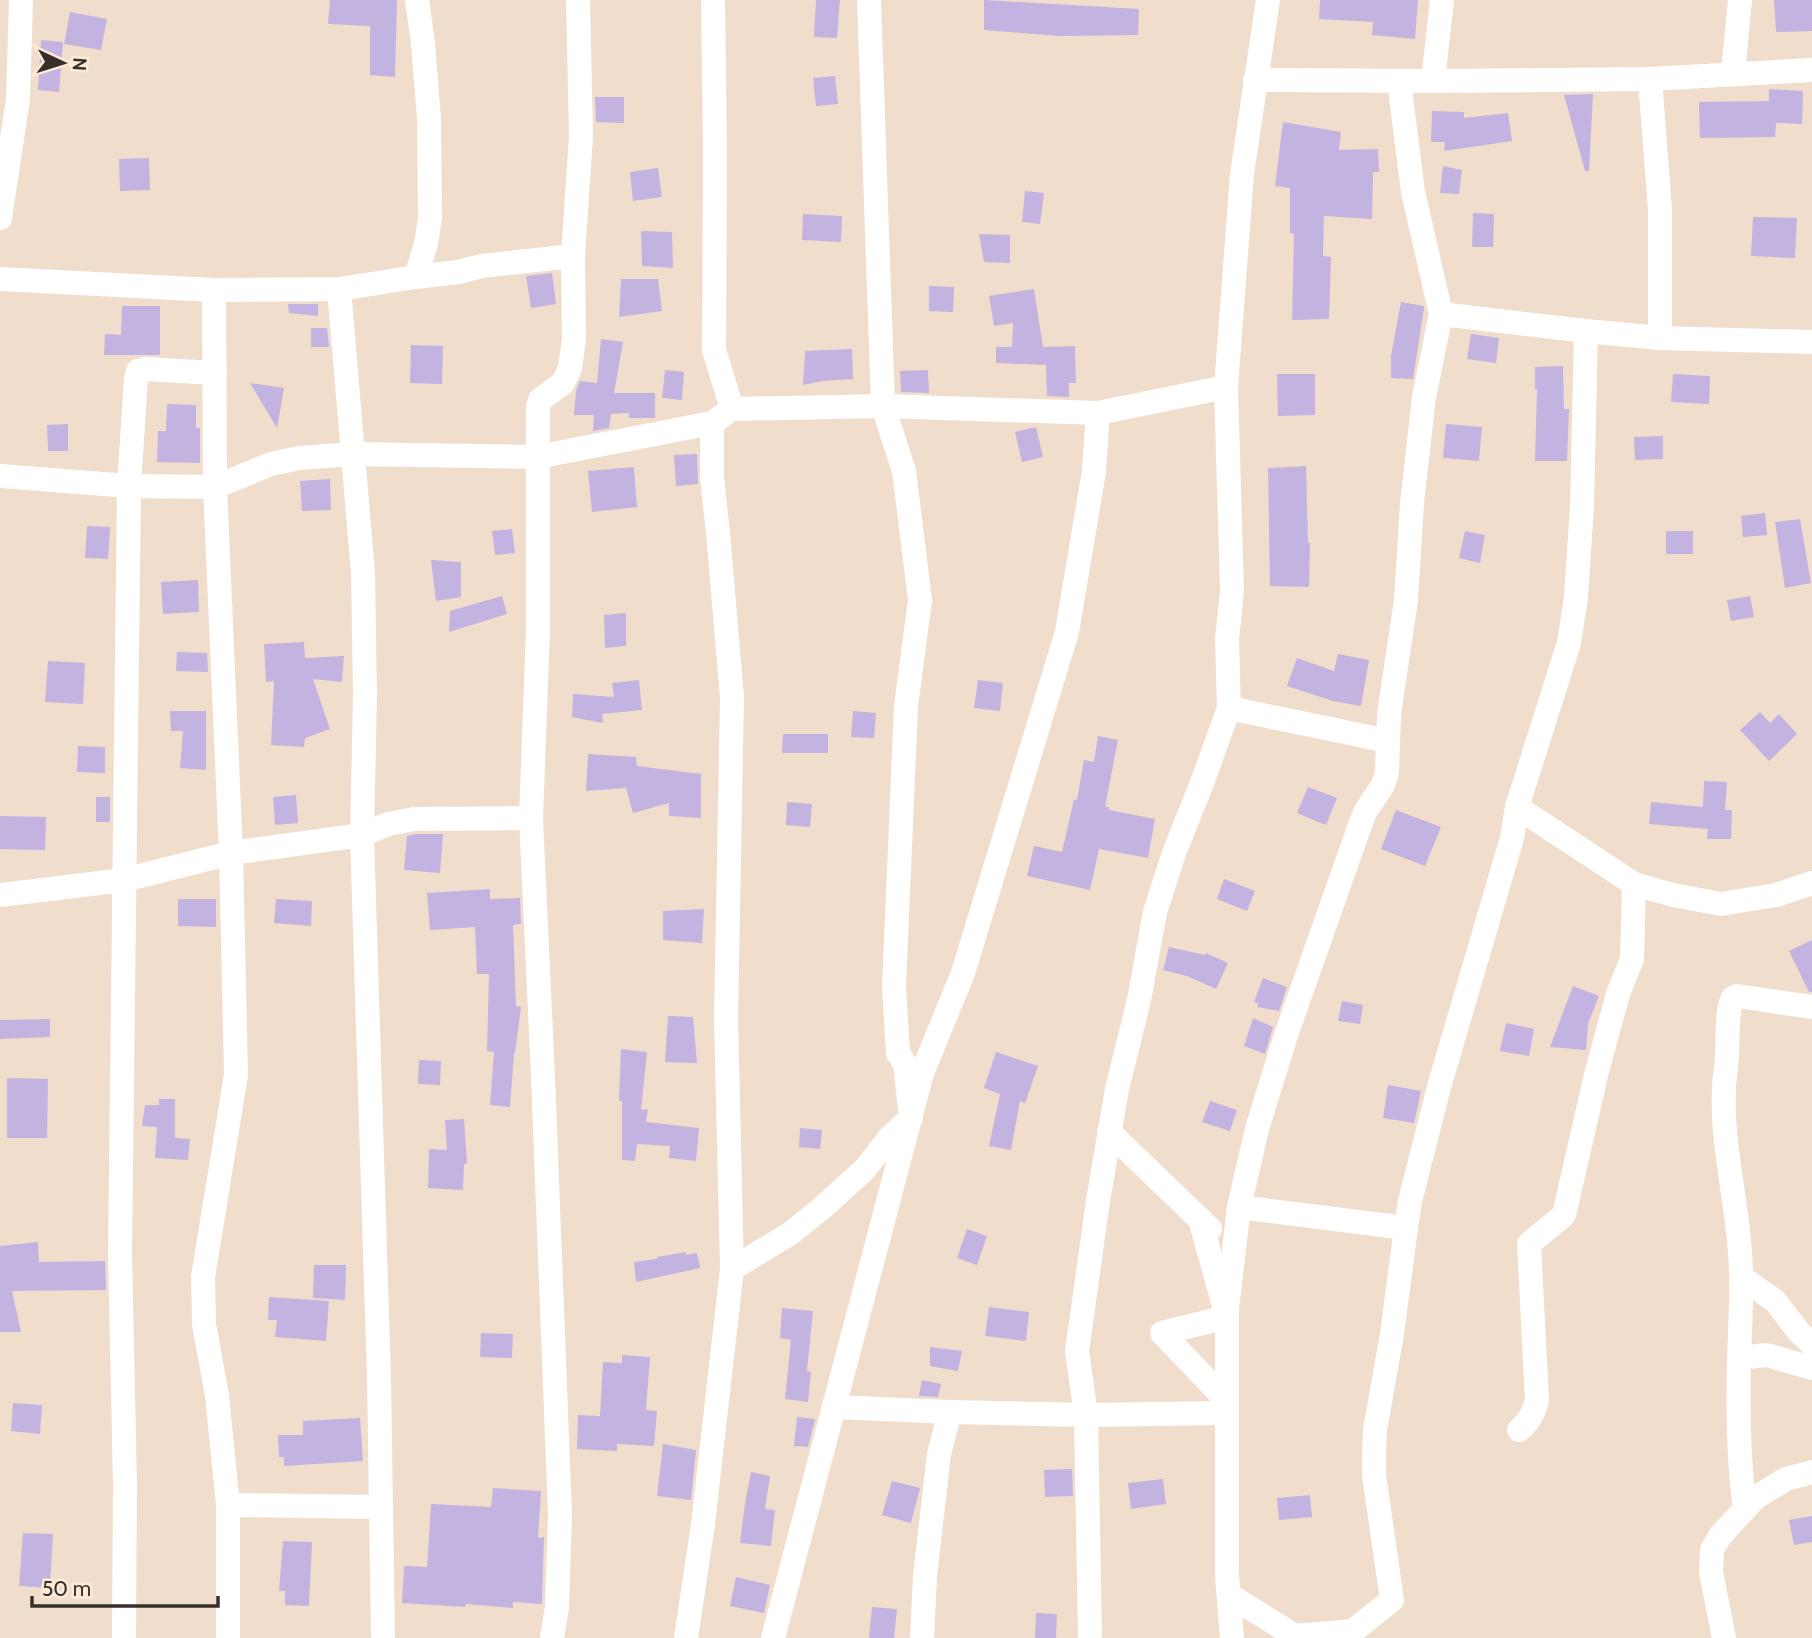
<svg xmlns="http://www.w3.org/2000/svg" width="1812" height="1638" font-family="Cabin,sans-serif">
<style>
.building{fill:#c3b3e0}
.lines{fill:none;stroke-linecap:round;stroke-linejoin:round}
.street{stroke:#fff;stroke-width:24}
</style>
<rect width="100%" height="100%" fill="#f1ddcb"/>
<g class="building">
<polygon points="330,0 397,0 395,77 370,75 370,26 328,24"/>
<polygon points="816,0 840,0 837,38 814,37"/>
<polygon points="984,0 1139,9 1138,35 1059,36 984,30"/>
<polygon points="1320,0 1418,0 1415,39 1372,35 1373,22 1319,19"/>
<polygon points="1774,0 1812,0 1812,31 1776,32"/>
<polygon points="70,12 107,19 101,50 64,44"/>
<polygon points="41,40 63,42 59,92 38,90"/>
<polygon points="835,76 838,104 816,106 813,78"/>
<polygon points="1769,89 1803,91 1802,124 1776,123 1775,137 1700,138 1699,102 1769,101"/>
<polygon points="1593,94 1589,171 1585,171 1564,95"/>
<polygon points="595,97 624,97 624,123 596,122"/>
<polygon points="1432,111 1464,112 1464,118 1508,113 1512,141 1444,151 1445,142 1431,142"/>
<polygon points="1283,122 1341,132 1339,150 1378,149 1379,172 1373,172 1372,219 1324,216 1323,256 1331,257 1329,319 1292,320 1294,234 1290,233 1290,188 1275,186"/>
<polygon points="149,158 150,190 120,191 119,159"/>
<polygon points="1443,166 1462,170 1459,194 1440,193"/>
<polygon points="658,168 662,197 633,201 630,172"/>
<polygon points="1025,191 1044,193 1040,224 1022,222"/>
<polygon points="1473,213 1494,214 1493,247 1472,247"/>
<polygon points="803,214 842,216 841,242 802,240"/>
<polygon points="1753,217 1797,218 1795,258 1751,256"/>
<polygon points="641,231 672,232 673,268 642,266"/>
<polygon points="979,234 1010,235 1010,263 984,262"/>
<polygon points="552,273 556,304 531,308 526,276"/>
<polygon points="621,279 658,279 662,311 619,317"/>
<polygon points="929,286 954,287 953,312 929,311"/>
<polygon points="1034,289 1043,347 1075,346 1076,383 1069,383 1069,397 1047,396 1046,365 996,363 996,347 1012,347 1013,323 994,326 989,296"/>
<polygon points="1401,302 1424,306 1424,308 1413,379 1391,378 1391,356"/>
<polygon points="288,304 318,304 318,316 289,313"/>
<polygon points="122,306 160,306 160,355 104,355 105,334 121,335"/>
<polygon points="311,328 327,328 329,347 311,347"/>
<polygon points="1471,334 1499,338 1496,363 1467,359"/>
<polygon points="601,339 623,342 614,393 655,393 655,418 629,418 629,413 611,414 609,428 593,431 594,415 574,415 576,391 580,381 597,383"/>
<polygon points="411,345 443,346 442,384 410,383"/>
<polygon points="852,349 853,379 823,381 803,385 805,351"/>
<polygon points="1563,366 1564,409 1569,409 1567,461 1535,461 1537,389 1535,389 1535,367"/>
<polygon points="665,370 684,372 682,400 662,398"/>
<polygon points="928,370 929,393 901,392 900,371"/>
<polygon points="1277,374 1315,374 1315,415 1278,416"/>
<polygon points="1673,374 1710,376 1709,404 1671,402"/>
<polygon points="250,383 284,388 277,428"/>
<polygon points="167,404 196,405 196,428 200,428 200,463 157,462 158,431 166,431"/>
<polygon points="68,424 68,451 48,451 47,425"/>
<polygon points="1446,424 1482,427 1479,461 1443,458"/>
<polygon points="1036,427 1043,457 1022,462 1015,432"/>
<polygon points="1663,436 1663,459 1635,460 1634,437"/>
<polygon points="697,454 698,484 676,486 674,455"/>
<polygon points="1306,466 1308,543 1310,543 1309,587 1270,586 1268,468"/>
<polygon points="634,467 637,507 592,512 588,471"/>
<polygon points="330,479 331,510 302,511 300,481"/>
<polygon points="1765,513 1767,535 1743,537 1741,516"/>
<polygon points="1800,519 1811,583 1785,588 1775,522"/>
<polygon points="87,526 110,527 108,559 85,558"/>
<polygon points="512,529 515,553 495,555 492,531"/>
<polygon points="1465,531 1485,535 1480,563 1459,558"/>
<rect x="1666" y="531" width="27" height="23"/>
<polygon points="431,560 461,562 461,597 436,601"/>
<polygon points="198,580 199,612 163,614 161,582"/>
<polygon points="502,596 507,614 449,632 450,611"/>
<polygon points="1750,596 1754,617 1731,621 1727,600"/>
<polygon points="626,613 626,646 605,648 604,615"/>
<polygon points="304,642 305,658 344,656 342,682 313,679 330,729 305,738 304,747 271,745 274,681 266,682 264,644"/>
<polygon points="177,652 207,653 208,672 176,671"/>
<polygon points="1338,654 1369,660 1361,706 1333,701 1287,686 1297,658 1334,671"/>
<polygon points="48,661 85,663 83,704 45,702"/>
<polygon points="639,680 642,710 602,714 603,723 572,717 573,694 614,697 612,683"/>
<polygon points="978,680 1003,683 1000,711 974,708"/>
<polygon points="170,711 206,711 206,770 180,768 183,731 171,731"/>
<polygon points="853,711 876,713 874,738 851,737"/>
<polygon points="1760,712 1770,723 1779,714 1797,734 1769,761 1740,730"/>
<polygon points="783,734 828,734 828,753 782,753"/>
<polygon points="1098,736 1118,740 1105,807 1109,807 1109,810 1155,819 1148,858 1099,849 1090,890 1027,876 1034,846 1062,852 1074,799 1077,800 1084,760 1094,762"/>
<polygon points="78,746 105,747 105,773 77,772"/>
<polygon points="588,754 636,757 637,766 701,774 701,818 669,816 669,803 633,813 626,788 586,791"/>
<polygon points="1704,781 1727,782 1725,810 1732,810 1731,839 1707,839 1708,829 1649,824 1651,802 1703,807"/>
<polygon points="1308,787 1337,798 1326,825 1297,813"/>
<polygon points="296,795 298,823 275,825 273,797"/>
<rect x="96" y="797" width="14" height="25"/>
<polygon points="787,802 812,804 810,827 786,825"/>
<polygon points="1396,810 1441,827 1425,866 1381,849"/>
<polygon points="0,816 46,817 45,850 0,849"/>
<polygon points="415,834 443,834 440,873 404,870 407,836"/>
<polygon points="1224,879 1255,891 1247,911 1217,899"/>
<polygon points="490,889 490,899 520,898 521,924 513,925 516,1006 521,1007 515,1053 514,1053 510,1107 490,1105 494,1052 487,1051 489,974 477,974 475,927 430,930 427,893"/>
<polygon points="178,899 216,899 216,927 178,926"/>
<polygon points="276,899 312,901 311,926 274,923"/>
<polygon points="704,909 702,943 663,940 663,911"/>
<polygon points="1812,940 1812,992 1809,992 1789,951"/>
<polygon points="1169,947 1205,955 1206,953 1228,963 1216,989 1187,976 1163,970"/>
<polygon points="1263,978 1287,987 1279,1011 1257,1007 1258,1003 1254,1002"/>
<polygon points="1573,986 1599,996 1588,1024 1586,1050 1550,1047"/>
<polygon points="1342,1001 1363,1005 1360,1024 1338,1021"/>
<polygon points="668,1016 693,1017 697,1063 665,1062"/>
<polygon points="1253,1018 1273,1027 1265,1054 1244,1046"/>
<polygon points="50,1019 50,1037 0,1039 0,1020"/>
<polygon points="1506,1023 1534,1029 1529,1056 1500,1051"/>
<polygon points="621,1049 647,1052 641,1110 648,1109 646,1122 699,1128 696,1161 669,1158 670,1146 637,1144 635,1161 622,1160 622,1101 619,1101"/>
<polygon points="996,1052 1038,1066 1025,1103 1020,1101 1011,1150 989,1146 1000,1094 984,1088"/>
<polygon points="419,1060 441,1061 440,1085 418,1084"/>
<polygon points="7,1078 48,1079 47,1138 7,1138"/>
<polygon points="1388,1085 1421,1091 1414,1123 1383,1118"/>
<polygon points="159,1099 175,1099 175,1138 190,1139 188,1160 155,1158 157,1127 142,1126 145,1105 159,1105"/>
<polygon points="1210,1101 1237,1110 1230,1131 1202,1122"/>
<polygon points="464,1119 467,1164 464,1164 463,1190 428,1188 429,1149 447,1150 445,1120"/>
<polygon points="800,1128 822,1130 820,1149 799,1147"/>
<polygon points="967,1229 987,1236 977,1265 957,1258"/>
<polygon points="38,1242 39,1262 105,1261 106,1290 12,1291 21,1332 0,1332 0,1246"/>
<polygon points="686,1252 686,1255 697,1253 700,1268 636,1282 634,1262 657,1259 657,1257"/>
<polygon points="314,1265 346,1265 345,1300 313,1298"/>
<polygon points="269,1297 329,1301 326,1341 275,1337 277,1320 268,1320"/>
<polygon points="989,1307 1029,1312 1026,1341 985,1336"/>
<polygon points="782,1308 813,1311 807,1371 811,1372 808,1402 785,1399 791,1340 780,1338"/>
<polygon points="481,1333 513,1334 512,1358 480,1357"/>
<polygon points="930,1347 962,1351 958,1371 930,1366"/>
<polygon points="622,1355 650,1357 646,1410 657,1411 654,1446 617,1444 617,1451 577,1449 578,1415 600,1416 603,1362 622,1363"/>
<polygon points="922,1380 941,1384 938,1397 919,1396"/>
<polygon points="13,1403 42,1405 40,1434 11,1431"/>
<polygon points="797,1417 815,1419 808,1447 794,1446"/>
<polygon points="360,1418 363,1461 284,1466 284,1457 279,1457 278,1435 303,1435 303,1421"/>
<polygon points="663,1444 696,1450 691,1500 657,1496"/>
<polygon points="1072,1469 1073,1496 1045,1497 1044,1470"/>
<polygon points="751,1472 770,1476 765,1509 775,1510 771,1546 740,1543 745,1503"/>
<polygon points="1163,1479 1166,1504 1131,1509 1128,1483"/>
<polygon points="892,1481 920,1488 911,1523 882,1515"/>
<polygon points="493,1488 541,1491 538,1538 544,1537 542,1604 513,1602 513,1608 466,1604 465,1607 402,1603 404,1566 427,1567 431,1504 491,1507"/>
<polygon points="1310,1495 1312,1517 1279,1520 1277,1498"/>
<polygon points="1812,1516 1812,1542 1794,1545 1789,1520"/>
<polygon points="23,1533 53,1534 50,1588 19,1586"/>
<polygon points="283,1541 312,1542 309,1606 285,1605 285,1591 279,1591"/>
<polygon points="736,1577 770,1585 764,1613 730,1606"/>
<polygon points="872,1607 897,1609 894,1638 869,1638"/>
<polygon points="1036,1613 1057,1614 1056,1638 1035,1638"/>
</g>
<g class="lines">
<g class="street">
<polyline points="713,0 715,155 714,350 732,409"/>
<polyline points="1733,73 1740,0"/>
<polyline points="1650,79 1660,210 1660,338"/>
<polyline points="1255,80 1433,81 1650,79 1812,70"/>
<polyline points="1433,81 1442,0"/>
<polyline points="0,218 18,99 21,0"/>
<polyline points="416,277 458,272 482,266 573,256"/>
<polyline points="0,279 214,290 339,289 416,277 426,244 430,218 429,119 423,43 417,0"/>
<polyline points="339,289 363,573 365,695 362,835 379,1378 383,1638"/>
<polyline points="214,290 215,487 231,853 236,1075 203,1277 204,1324 217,1396 228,1505 228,1638"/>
<polyline points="1586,331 1660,338 1812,342"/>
<polyline points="0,476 129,486 215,487 271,464 299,458 353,454 537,457 712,423 732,409 883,406 1098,413"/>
<polyline points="1229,708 1388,741"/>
<polyline points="1517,807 1634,884 1673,895 1721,904 1776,895 1812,883"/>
<polyline points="0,895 124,880 231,853 362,835 388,824 414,819 531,818"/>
<polyline points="1109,1132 1210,1229"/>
<polyline points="1239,1207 1406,1228"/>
<polyline points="1200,1219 1227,1317 1162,1333 1227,1401"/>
<polyline points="732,1269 791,1233 822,1208 865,1169 889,1138 911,1118 905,1064 898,1053 894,987 906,706 920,600 904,471 883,406 869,0"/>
<polyline points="1741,1277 1775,1301 1799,1332 1812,1344"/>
<polyline points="1739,1358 1767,1355 1812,1368"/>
<polyline points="834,1407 950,1412 939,1454 925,1576 922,1638"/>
<polyline points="950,1412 1086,1415 1227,1413"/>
<path d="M1519 1430C1529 1422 1534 1413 1537 1400L1529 1244 1564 1215 1597 1071 1618 994 1632 959 1634 884"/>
<polyline points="228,1505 381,1507"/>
<path d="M1745 1509C1738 1460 1738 1409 1739 1359 1740 1324 1743 1288 1740 1253 1736 1191 1717 1128 1726 1067 1729 1050 1725 1011 1733 998L1737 996 1812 1007"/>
<polyline points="1229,1595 1295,1636 1353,1631 1392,1600 1374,1475 1374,1454 1375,1430 1392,1334 1406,1228 1410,1201 1439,1087 1512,838 1517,807 1569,643 1576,597 1582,506 1586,331 1441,314"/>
<polyline points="124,1638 125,1485 120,1253 129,486 136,378 138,371 145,369 215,373"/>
<polyline points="552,1638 557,1607 560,1515 543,1077 531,818 538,629 538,407 540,400 563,383 570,368 574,339 573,256 581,136 578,0"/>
<polyline points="686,1638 703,1524 732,1269 726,1019 732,697 718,533 712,478 712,423"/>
<polyline points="773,1638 922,1073 963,973 1067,632 1094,471 1098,413 1226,387 1242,174 1268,0"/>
<polyline points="1090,1638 1086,1415 1077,1351 1098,1201 1117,1089 1139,1000 1155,912 1174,853 1202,783 1229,708 1227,639 1232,591 1226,387"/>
<polyline points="1232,1638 1227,1575 1227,1308 1239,1207 1257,1129 1286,1035 1359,828 1365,812 1383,785 1387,773 1389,714 1406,600 1412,503 1424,397 1441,314 1413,192 1399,81"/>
<polyline points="1724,1638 1711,1572 1712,1550 1720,1536 1755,1498 1786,1479 1812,1472"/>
</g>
</g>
<g transform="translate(63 63) rotate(94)" stroke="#feead8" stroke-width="5" paint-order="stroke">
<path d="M0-5L12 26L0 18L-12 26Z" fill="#373029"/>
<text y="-10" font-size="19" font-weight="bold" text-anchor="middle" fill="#373029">N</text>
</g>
<path d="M32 1596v10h186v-10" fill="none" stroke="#373029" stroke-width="3.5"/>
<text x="42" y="1596" font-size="21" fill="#373029" stroke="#feead8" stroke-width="5" paint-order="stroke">50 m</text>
</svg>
